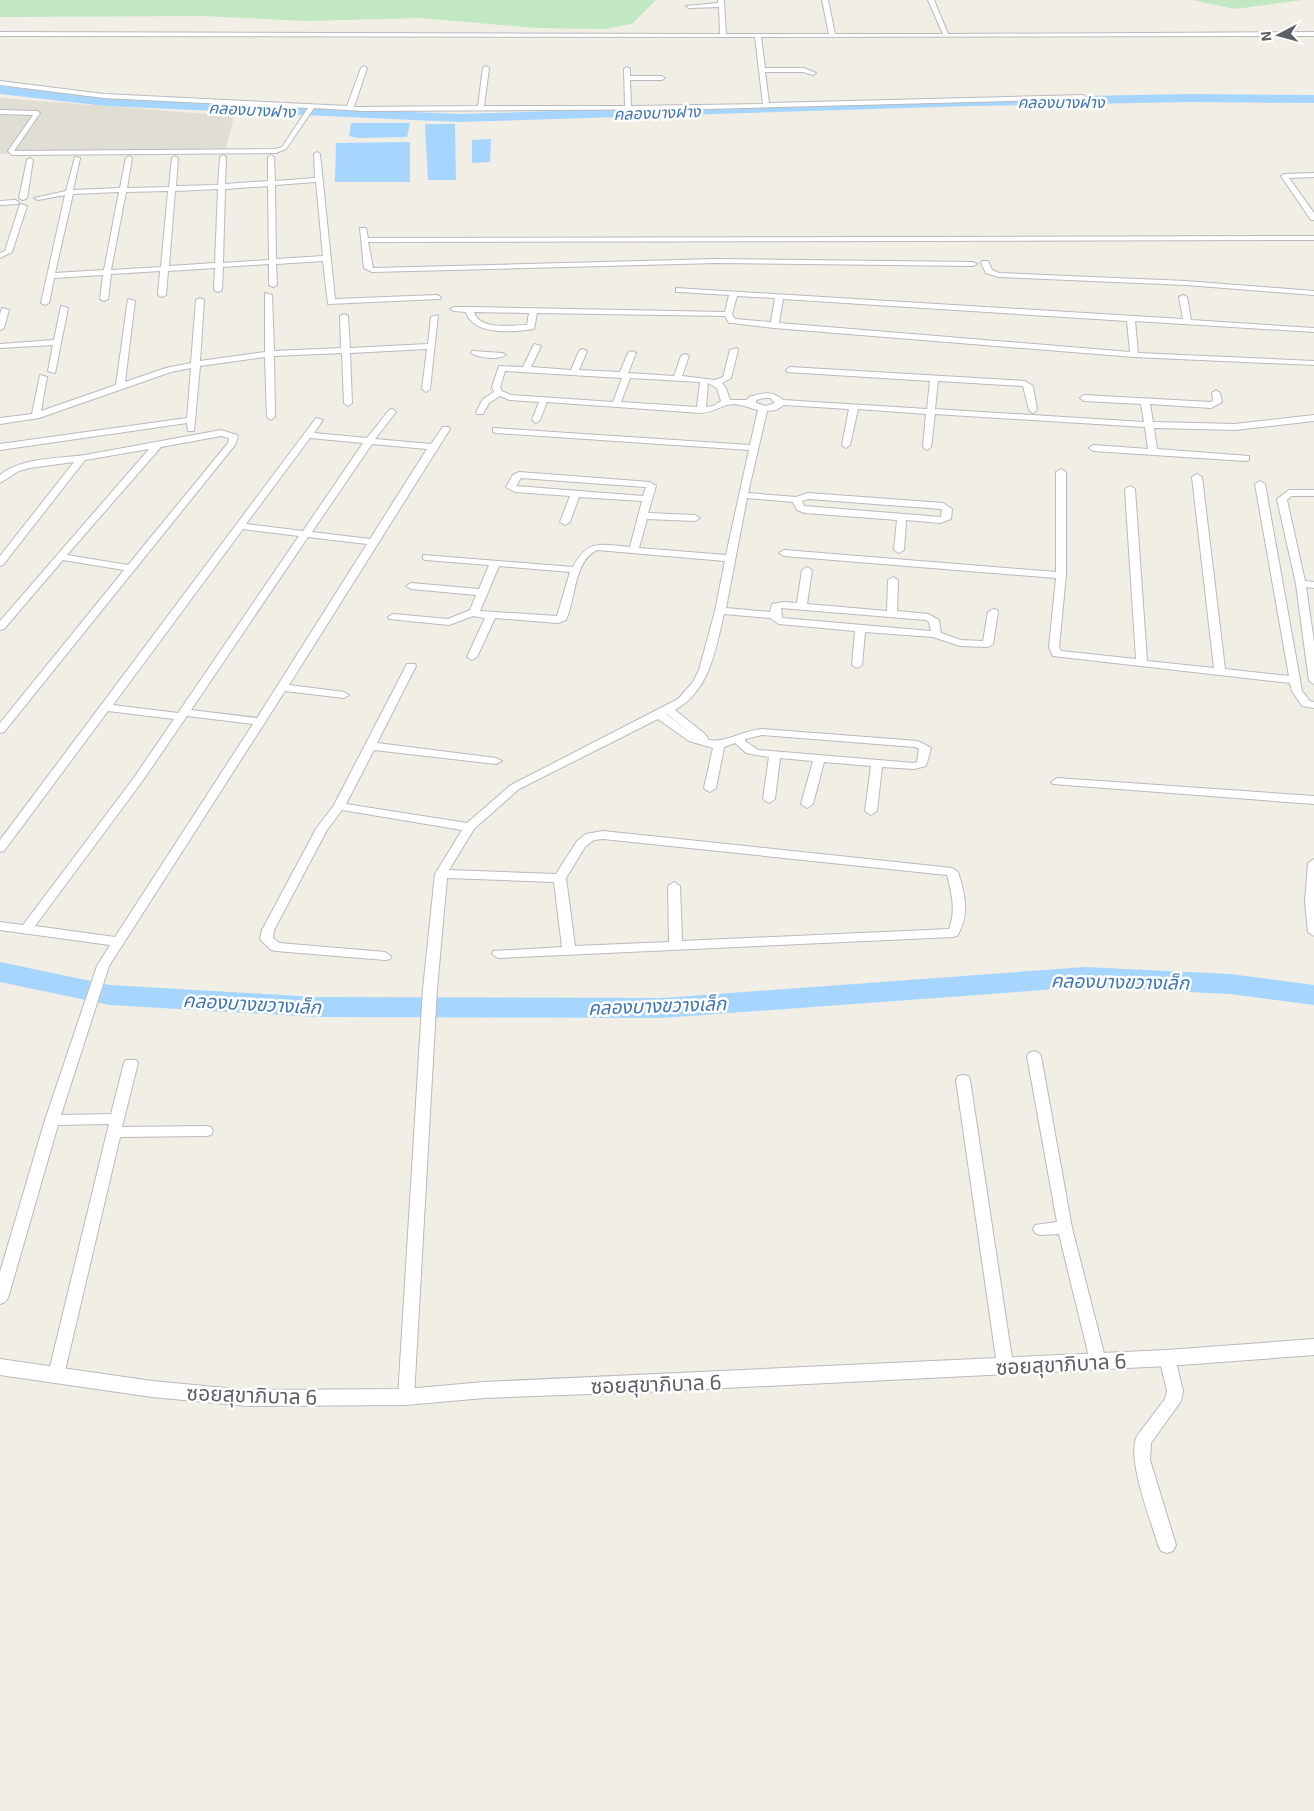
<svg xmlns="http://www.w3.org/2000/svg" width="1314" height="1811" font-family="'Exo 2','Noto Sans Thai',sans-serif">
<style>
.education{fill:#e0ddd3}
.green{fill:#c1e8c1}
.water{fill:#a6d6ff}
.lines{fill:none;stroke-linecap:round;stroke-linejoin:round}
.river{fill:#a6d6ff;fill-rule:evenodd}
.minor-casing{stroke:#b7bbbf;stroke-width:2}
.tertiary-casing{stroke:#b7bbbf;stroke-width:2}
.minor{fill:#fff;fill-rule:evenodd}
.tertiary{fill:#fff;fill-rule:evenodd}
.labels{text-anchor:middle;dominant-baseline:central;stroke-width:5;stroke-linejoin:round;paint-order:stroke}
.far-water-label{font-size:16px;font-style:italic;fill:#3d76b6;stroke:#fff}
.water-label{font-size:19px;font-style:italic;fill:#3d76b6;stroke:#fff}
.near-street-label{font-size:21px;fill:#5d6166;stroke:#fff}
</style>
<rect width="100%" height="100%" fill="#f0eee5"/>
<polygon class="education" points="0,98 234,116 226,149 0,154"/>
<g class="green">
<polygon points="0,0 656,0 632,24 604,29 536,28 419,18 307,21 204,16 0,17"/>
<polygon points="1192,0 1302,0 1235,9"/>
</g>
<g class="water">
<polygon points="351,123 410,123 407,137 358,138 349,136"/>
<polygon points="425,124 455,124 456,180 428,180"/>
<polygon points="491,139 490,162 472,163 472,140"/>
<polygon points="410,142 410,182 335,182 336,143"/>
</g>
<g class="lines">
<g class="river">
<polygon points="0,86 105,98 459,114 971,98 1190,94 1314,95 1314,103 1190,102 971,106 459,122 105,106 0,94"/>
<polygon points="0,962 110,985 317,997 662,998 1085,967 1230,974 1314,985 1314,1005 1230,994 1085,987 662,1018 317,1017 110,1005 0,982"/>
</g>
<defs>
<g id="minor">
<polygon points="718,0 724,0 726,34 829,34 822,0 828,0 835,34 943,34 928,0 934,0 948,34 1314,32 1314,36 761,37 765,68 804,68 816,73 813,75 803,72 765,72 769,103 1083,95 1086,97 1083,99 706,109 364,111 314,108 286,149 276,153 12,155 8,151 33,115 0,114 0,110 37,111 40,113 14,151 275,149 282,147 308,108 104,98 0,85 0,81 104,94 347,106 361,68 364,66 367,68 354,107 478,106 483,68 486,66 489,68 484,106 625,106 624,69 627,67 630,69 630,76 662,76 665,78 662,80 630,80 631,106 763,104 755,37 0,36 0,32 720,34 719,7 689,8 686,6 718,3"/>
<path d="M317 152 320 154 335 299 437 295 441 297 440 299 328 304 323 261 276 264 277 285 273 287 269 285V264L223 267 222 290 218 292 214 290 215 268 168 271 166 295 162 297 158 295 160 271 111 274 108 299 104 301 100 299 103 275 54 278 49 303 45 305 41 303 65 195 38 200 34 198 66 191 75 157 80 158 73 190 120 188 126 158 129 156 132 158 127 188 169 187 172 158 175 156 178 158 176 186 218 185 220 157 223 155 226 157 225 184 268 181V157L271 155 274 157 275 181 315 178 314 154ZM316 182 323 256 276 259 275 185ZM268 186 269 260 223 263 225 189ZM218 189 215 263 169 266 175 191ZM168 191 161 267 111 270 126 192ZM119 192 104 270 55 273 73 194Z"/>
<polygon points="30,158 33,160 27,198 23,200 19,198 27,160"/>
<polygon points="1314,173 1314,177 1289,178 1314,213 1314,220 1311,220 1281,176 1284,174"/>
<polygon points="15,200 19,202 18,204 0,205 0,201"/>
<polygon points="20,204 27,206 12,252 0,258 0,253 5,251"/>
<polygon points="360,228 366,228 368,238 1314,236 1314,240 368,242 373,268 716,259 973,262 977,264 973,266 716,263 372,272 364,268"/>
<polygon points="982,261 988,261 992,270 999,273 1186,281 1314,291 1314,295 1186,285 998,277 986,273 981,263"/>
<path d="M676 288 1183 319 1179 297 1183 295 1187 297 1191 320 1314 328V332L1135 321 1138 353 1314 361V365L1134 357 774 328 732 323H729L725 316 537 313 534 329C514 332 473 336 466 312L454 311 450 309 454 307H469L725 312 729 295 679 292H676ZM737 296 775 298 771 322 735 319 732 314ZM783 299 1127 321 1130 352 779 323ZM474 312 529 313 527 325C512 325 480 331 474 312Z"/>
<polygon points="265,293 272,295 274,351 341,348 340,316 344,314 348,316 350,348 428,344 431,317 438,315 430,389 426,392 422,389 427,349 350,353 352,403 348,406 344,403 342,353 274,356 275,417 271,420 267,417 265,357 200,366 194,431 188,431 187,423 0,450 0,444 187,418 191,368 171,372 39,418 0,424 0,418 32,414 40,375 47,377 41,411 116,385 128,299 135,301 125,382 166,368 191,363 196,300 200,298 204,300 200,361 265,352"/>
<polygon points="61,306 68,308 55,373 48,371 53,345 0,348 0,344 54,340"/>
<polygon points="2,308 9,310 4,328 0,330 0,314"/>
<path d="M534 344 541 346 531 367 571 370 579 351 583 349 587 351 579 370 620 372 628 353 632 351 636 353 628 373 674 376 681 356 685 354 689 356 682 376 715 380 723 377 730 350 737 348 738 350 731 378 722 383 726 388 730 400H747L749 397C762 393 772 390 783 400L927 409 930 381 787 372 786 370 790 367 1025 381 1033 386 1037 410 1033 413 1029 410 1023 386 938 381 935 409 1144 422 1141 404 1084 401 1080 398 1084 395 1210 402 1213 401 1212 393 1216 390 1220 393 1222 402 1211 408 1150 404 1153 422 1235 424 1314 415V421L1235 430 1154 428 1157 449 1249 456V460L1246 461 1093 451 1089 448 1093 445 1148 449 1145 427 935 414 931 447 927 450 923 447 926 414 858 409 850 445 846 448 842 445 849 409 784 405 776 410 767 411 748 493 796 497 808 493 943 503 952 509 951 519 940 523 906 520 904 550 899 553 894 550 897 520 805 513 797 510 793 502 747 498 726 608 770 612 772 604 784 602 797 603 802 570 807 567 812 570 807 604 887 611 888 580 893 577 898 580 897 611 928 614 939 620 941 633 961 640 983 641 988 612 993 609 997 610 998 612 993 644 988 647 960 646 933 637 865 632 862 665 857 668 852 665 855 631 779 624 770 618 724 614C715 651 710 690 675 710L705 734 709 740C727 743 744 730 762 729L918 741 931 748 926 766 914 769 882 767 877 811 871 815 865 811 871 766 824 762 813 804 807 808 801 804 813 761 780 758 775 799 769 803 763 799 769 757 746 753 735 743 724 747 716 788 710 792 706 790 704 788 713 748 689 741 658 719 519 789 474 829 449 870 556 874 577 841 586 834 603 831 952 868 958 872C965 894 970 915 957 936L953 937 498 958 492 954 493 951 562 947 554 882 447 878 437 989 414 1397 412 1402 406 1404 400 1402 398 1397 423 989 435 874 462 830 342 810 327 830 274 930 273 938 279 943 385 952 391 956 390 959 385 960 276 951 271 950 260 939 262 930 316 829 334 805 407 664H415L416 666 377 743 496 758 502 761 496 764 374 750 346 804 467 823 511 785 678 699 693 682 699 670 715 611 725 561 597 550C573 562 576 599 566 620L558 623 495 618 477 657 472 660 467 657 485 618 473 616 449 625 389 619 388 617 393 614 448 619 470 610 476 595 411 589 406 586 411 583 479 589 489 565 426 560 423 559V555L573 567C588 538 601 545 630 547L642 501 579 497 570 522 565 525 560 522 570 496 515 492 506 487 513 475 519 472 650 482 656 486 648 513 695 515 700 518 695 521 647 519 639 548 726 555 749 450 496 433 493 432V428L750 445 758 410C749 408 738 402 727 405 717 408 714 412 701 413L547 402 540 420 536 423 532 420 539 402 510 400 500 396 489 403 483 414H477L476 412 483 399 494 392 492 387 499 366 523 367ZM505 371 622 378 613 402 511 395 502 391 500 387ZM630 378 700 382 697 407 621 402ZM708 383 717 388 721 401 713 406 706 407ZM764 398H770L775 403 766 406 756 403V400ZM521 478 645 487H646L643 496 516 486ZM809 499 941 509 942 510 941 517 804 506 802 501ZM499 566 570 572 557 616 480 611ZM781 608 926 620 929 622 931 631 782 618ZM666 714H667L690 733ZM762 735 915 747 919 749 917 762 914 763 758 750 745 741V739ZM603 839 947 875C952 893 956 912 949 929L682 941 680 886 674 882 668 886 669 942 575 946 566 878 585 847 594 840Z"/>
<path d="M472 351 502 353 506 355C499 360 478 358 471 353Z"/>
<path d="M392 409 396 412 375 439 431 444 443 427H449L450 429 289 685 344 692 349 695 344 698 285 691 109 966 61 1115 111 1114 124 1063 126 1060H136L138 1063 122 1127 206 1126 211 1127 213 1131 211 1135 206 1136 120 1137 64 1375 62 1380 56 1382 50 1380 48 1375 109 1124 58 1125 8 1298 5 1302 0 1304V1272L45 1120 97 966 110 945 0 930V922L23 925 133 779 174 719 108 711 4 851 0 852V840L316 418 323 420 314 433 367 438 389 410ZM310 438 363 443 303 531 246 524ZM372 444 427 449 370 539 312 532ZM243 529 299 536 178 713 113 705ZM308 537 367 544 257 718 191 710ZM187 716 253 724 115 937 35 926 141 783Z"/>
<path d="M221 430 237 435 238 437 235 445 4 732 0 733V723L124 570 63 560 4 629 0 630V621L149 449 85 460 3 565 0 566V556L74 462 29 468 19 471 0 483V475C22 457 58 459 85 455 130 447 176 438 221 430ZM221 436 229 438 228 443 128 565 67 555 161 447Z"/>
<polygon points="1061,469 1066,472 1066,575 1059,647 1061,651 1136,659 1125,489 1130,486 1135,489 1147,661 1214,668 1192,477 1197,474 1202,477 1225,669 1289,676 1255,484 1260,481 1265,484 1302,691 1310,701 1314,702 1314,708 1302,706 1292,691 1290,683 1053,656 1049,647 1056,578 784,556 779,553 784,550 1056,572 1056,472"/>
<polygon points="1289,490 1314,490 1314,496 1291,496 1287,500 1305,581 1314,582 1314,588 1306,587 1314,642 1314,684 1309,681 1296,584 1277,499"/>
<polygon points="1057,778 1314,796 1314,804 1053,784 1051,782"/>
<polygon points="1314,859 1314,936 1308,932 1305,902 1308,863"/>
<polygon points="1034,1051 1039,1053 1041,1056 1072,1228 1106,1361 1104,1366 1098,1368 1092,1366 1090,1361 1059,1234 1040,1235 1035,1233 1033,1229 1035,1225 1057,1222 1027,1056 1029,1053"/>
<polygon points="963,1075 968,1076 970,1080 1013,1365 1011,1370 1005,1372 999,1370 997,1365 956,1080 958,1076"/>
<path d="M1167 1351 1173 1353 1175 1358 1183 1391 1181 1401 1151 1443 1150 1460 1176 1545 1173 1551 1167 1553 1161 1551 1158 1545C1151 1520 1126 1458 1137 1436L1165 1399 1167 1391 1159 1358 1161 1353Z"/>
</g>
<polygon id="tertiary" points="1314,1339 1314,1355 1167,1366 644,1392 484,1398 406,1405 247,1406 152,1397 0,1375 0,1359 152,1381 247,1390 406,1389 484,1382 1167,1350"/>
</defs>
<use href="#minor" class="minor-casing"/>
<use href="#tertiary" class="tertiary-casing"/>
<use href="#minor" class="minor"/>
<use href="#tertiary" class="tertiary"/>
</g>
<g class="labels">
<g class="far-water-label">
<text x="1061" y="101">คลองบางฝาง</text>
<text transform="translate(252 109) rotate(3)">คลองบางฝาง</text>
<text transform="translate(657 112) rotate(-2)">คลองบางฝาง</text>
</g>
<g class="water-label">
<text transform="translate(1120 981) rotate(1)">คลองบางขวางเล็ก</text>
<text transform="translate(252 1003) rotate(3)">คลองบางขวางเล็ก</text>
<text transform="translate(657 1005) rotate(-2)">คลองบางขวางเล็ก</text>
</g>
<g class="near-street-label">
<text transform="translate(1061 1363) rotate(-3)">ซอยสุขาภิบาล 6</text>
<text transform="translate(656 1383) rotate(-2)">ซอยสุขาภิบาล 6</text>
<text transform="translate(252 1394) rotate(2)">ซอยสุขาภิบาล 6</text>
</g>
</g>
<g transform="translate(1279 35) rotate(264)" stroke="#ffffff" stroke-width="4" paint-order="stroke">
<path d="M0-4L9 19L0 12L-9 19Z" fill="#5d6166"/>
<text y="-8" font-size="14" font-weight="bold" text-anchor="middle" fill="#5d6166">N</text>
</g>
</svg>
